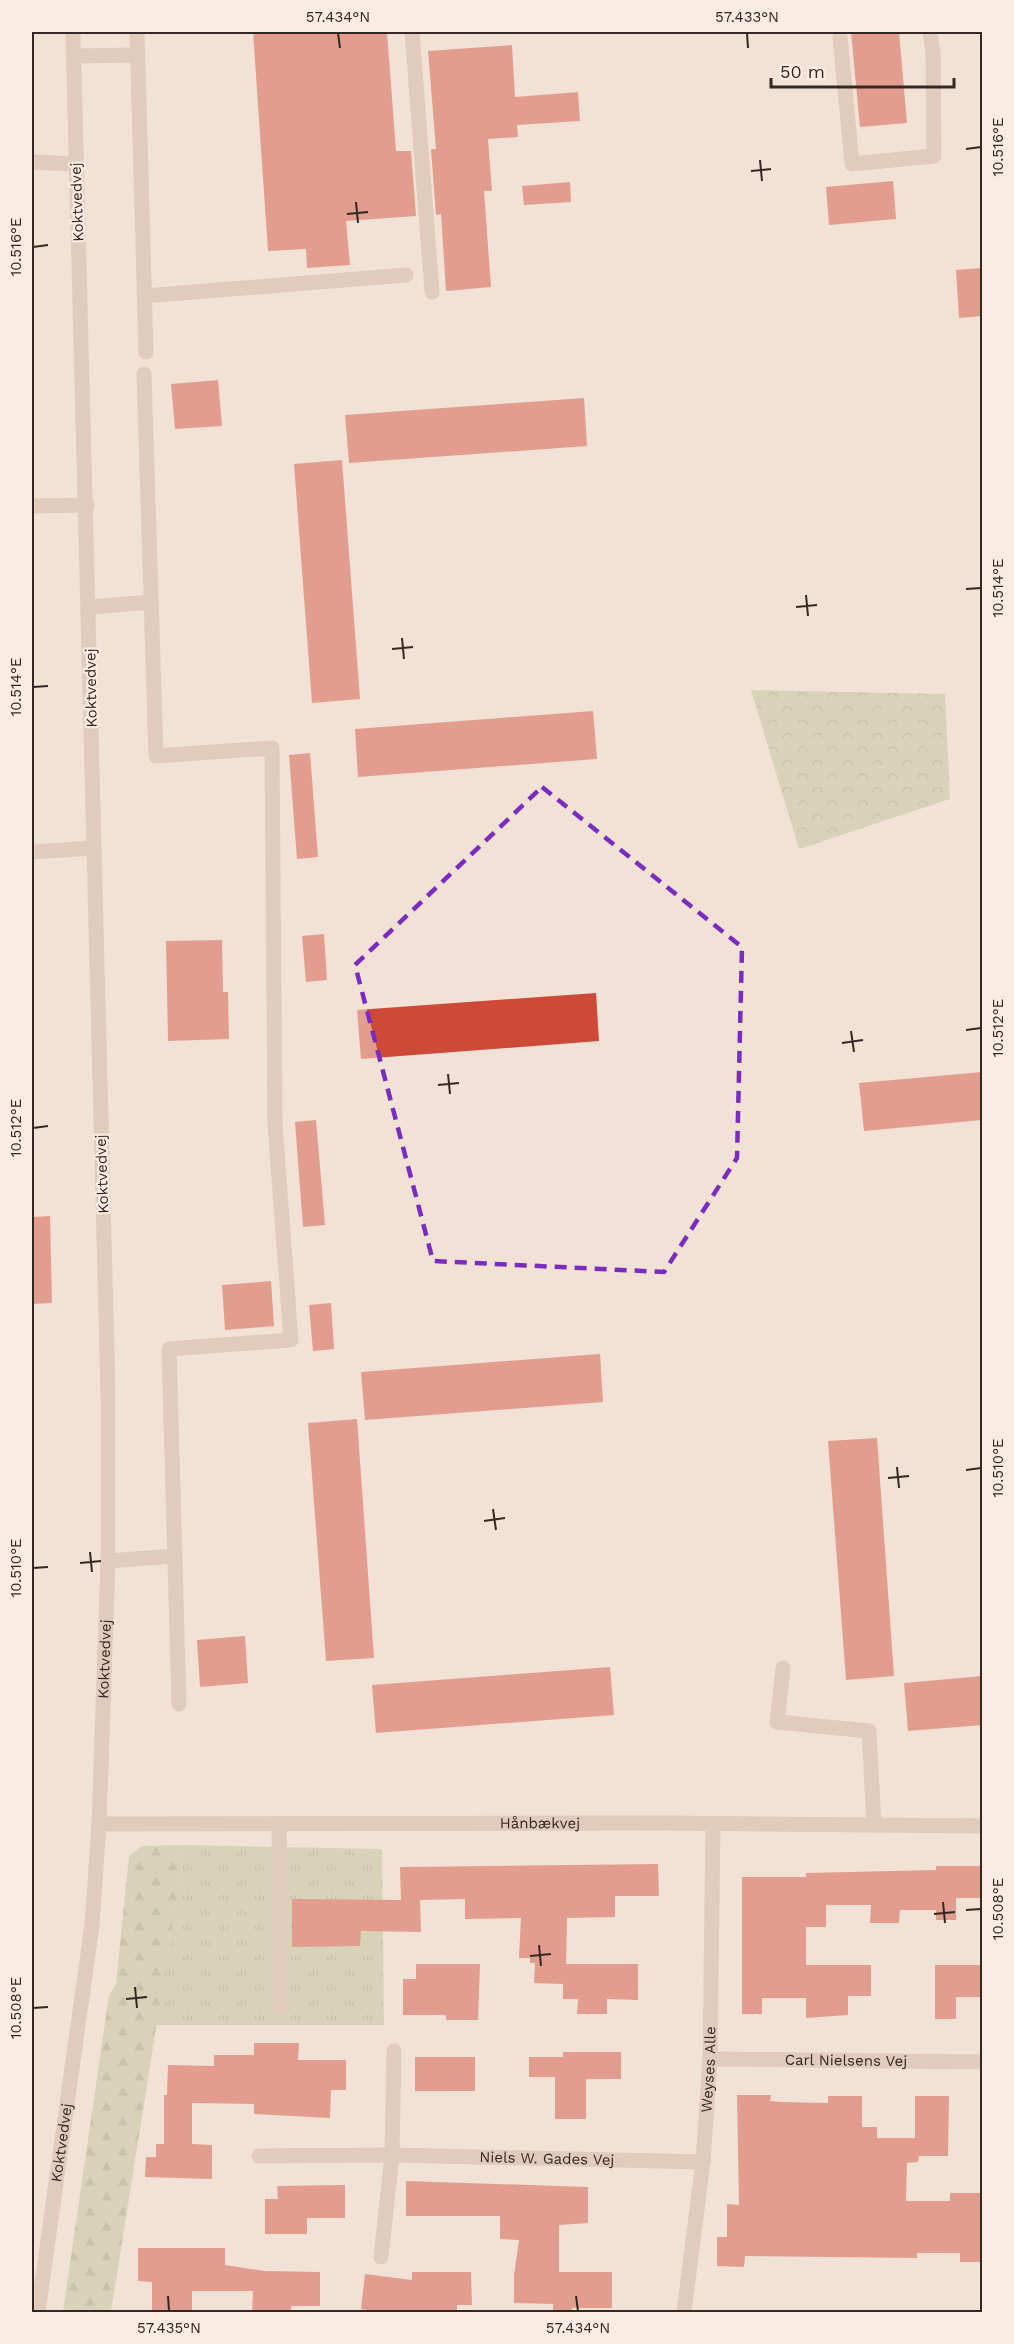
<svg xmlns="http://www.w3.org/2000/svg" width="1014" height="2344" font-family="'Work Sans',sans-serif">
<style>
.grass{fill:url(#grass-tufts)}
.forest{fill:url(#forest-firs)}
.park{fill:url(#park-crowns)}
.building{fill:#ce4a38}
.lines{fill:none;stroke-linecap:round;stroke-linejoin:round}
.minor{stroke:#cbafa1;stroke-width:15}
.marked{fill:none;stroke:#7b2cbf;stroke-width:4.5;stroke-dasharray:12 8;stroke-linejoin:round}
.ticks{fill:none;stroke:#342824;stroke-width:2}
.labels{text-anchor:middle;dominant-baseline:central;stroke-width:4.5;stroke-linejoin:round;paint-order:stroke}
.street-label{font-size:15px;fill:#342824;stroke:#faece2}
.neatline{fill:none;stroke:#342824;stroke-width:2}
.ticks-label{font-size:15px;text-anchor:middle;fill:#342824}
</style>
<defs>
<pattern id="grass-tufts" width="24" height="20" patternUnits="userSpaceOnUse" patternTransform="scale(1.5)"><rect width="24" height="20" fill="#b8c295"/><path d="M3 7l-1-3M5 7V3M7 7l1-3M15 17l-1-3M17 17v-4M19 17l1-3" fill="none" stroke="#969e79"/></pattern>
<pattern id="forest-firs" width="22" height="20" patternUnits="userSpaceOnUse" patternTransform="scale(1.5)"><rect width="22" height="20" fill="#b8c295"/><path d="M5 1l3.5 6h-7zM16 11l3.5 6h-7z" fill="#969e79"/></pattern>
<pattern id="park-crowns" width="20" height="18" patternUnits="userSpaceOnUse" patternTransform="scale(1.5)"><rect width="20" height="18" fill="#b8c295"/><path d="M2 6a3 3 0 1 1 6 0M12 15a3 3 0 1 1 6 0" fill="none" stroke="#969e79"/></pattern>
</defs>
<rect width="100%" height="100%" fill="#f2e1d6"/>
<polygon class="grass" points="185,1845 382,1849 384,2025 156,2025"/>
<polygon class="forest" points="185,1845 111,2312 63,2312 109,1995 116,1984 129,1856 142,1846"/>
<polygon class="park" points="751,690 945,694 950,799 799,849"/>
<g class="building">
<polygon points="253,32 387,32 396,151 411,151 416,216 346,221 350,265 307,268 306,249 268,251"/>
<polygon points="851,32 899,32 907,123 860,127"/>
<polygon points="512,45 515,97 578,92 580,121 517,125 518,137 488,139 492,191 484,191 491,287 446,291 441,214 436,215 431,149 436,149 428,51"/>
<polygon points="893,181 896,219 829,225 826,187"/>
<polygon points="570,182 571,202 524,205 522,186"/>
<polygon points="982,268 982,316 959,318 956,270"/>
<polygon points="218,380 222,426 175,429 171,384"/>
<polygon points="584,398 587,446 349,463 345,415"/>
<polygon points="342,460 360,699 312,703 294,464"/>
<polygon points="593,711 597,759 358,777 355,729"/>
<polygon points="310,753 318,857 297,859 289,755"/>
<polygon points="324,934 327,980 306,982 302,936"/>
<polygon points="222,940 223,992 228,992 229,1039 168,1041 166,941"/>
<polygon points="596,993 599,1041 361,1059 357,1010"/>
<polygon points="982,1072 982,1120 864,1131 859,1083"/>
<polygon points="316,1120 325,1225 303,1227 295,1122"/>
<polygon points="50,1216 52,1303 32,1304 32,1217"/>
<polygon points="271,1281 274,1326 225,1330 222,1285"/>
<polygon points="331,1303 334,1349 313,1351 309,1305"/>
<polygon points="600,1354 603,1402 365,1420 361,1372"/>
<polygon points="357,1419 374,1658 326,1661 308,1423"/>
<polygon points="877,1438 894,1676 846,1680 828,1441"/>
<polygon points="245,1636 248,1683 200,1687 197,1640"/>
<polygon points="610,1667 614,1715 376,1733 372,1685"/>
<polygon points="982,1676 982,1725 908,1731 904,1683"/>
<polygon points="658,1864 659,1896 615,1896 615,1917 567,1918 566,1964 638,1964 638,2000 607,1999 607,2014 577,2014 578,1999 563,1999 563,1984 534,1983 535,1963 530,1963 530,1958 519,1958 521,1918 465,1919 465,1899 420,1900 421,1932 361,1931 360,1946 292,1947 292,1899 401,1900 400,1867"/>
<polygon points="936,1866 982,1866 982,1898 956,1898 956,1920 936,1920 936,1910 900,1910 899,1923 870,1923 871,1905 826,1905 826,1927 806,1927 806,1965 871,1965 871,1996 848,1996 848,2015 806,2018 806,1998 762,1998 762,2014 742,2014 742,1877 806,1877 806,1873 936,1870"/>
<polygon points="416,1964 480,1964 478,2020 446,2020 446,2015 403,2015 403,1979 416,1979"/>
<polygon points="935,1965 982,1965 982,1997 956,1997 956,2019 935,2019"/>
<polygon points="254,2043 299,2043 298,2060 346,2060 346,2090 331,2090 330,2118 254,2114 254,2104 192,2103 192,2144 212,2145 212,2179 145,2177 146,2157 156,2157 156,2144 164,2144 164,2095 167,2095 168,2065 214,2066 214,2055 254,2055"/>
<polygon points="563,2052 621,2052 621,2079 586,2079 586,2119 555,2119 555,2077 529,2077 529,2057 563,2057"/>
<rect x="415" y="2057" width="60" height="34"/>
<polygon points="737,2095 771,2095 770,2101 782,2102 828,2103 828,2096 862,2096 862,2127 877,2127 877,2138 915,2138 915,2096 949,2096 948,2156 919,2156 918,2162 907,2163 906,2201 950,2201 950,2193 982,2193 982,2262 960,2262 960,2253 917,2253 917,2258 745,2256 744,2267 717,2266 717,2237 727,2237 727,2204 739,2205"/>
<polygon points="406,2181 588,2187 588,2223 559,2225 559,2272 612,2272 612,2308 572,2308 573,2313 553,2313 553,2304 514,2303 514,2275 519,2240 500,2239 500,2216 406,2216"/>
<polygon points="345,2185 345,2218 307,2218 307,2234 265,2234 265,2199 278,2199 277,2186"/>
<polygon points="138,2248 225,2248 225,2265 265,2271 320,2272 320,2306 291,2306 291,2313 252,2313 253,2291 192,2291 192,2313 152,2313 152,2282 138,2281"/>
<polygon points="412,2272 471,2272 472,2305 457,2305 457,2313 386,2313 361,2309 365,2274 412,2280"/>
</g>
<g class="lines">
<g class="minor">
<polyline points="137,32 146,352"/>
<polyline points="412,32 432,292"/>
<polyline points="840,37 852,164 934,156 933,52 930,32"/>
<polyline points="74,56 136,55"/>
<polyline points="32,162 76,164"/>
<polyline points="144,296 406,275"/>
<polyline points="144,374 156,756 272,748 275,1125 291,1340 169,1349 179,1704"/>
<polyline points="32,506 87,505"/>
<polyline points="89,607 151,602"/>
<polyline points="32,852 94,848"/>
<polyline points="108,1561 174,1556"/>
<polyline points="783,1668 777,1722 869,1731 874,1825"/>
<path id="s1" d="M99 1824 663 1823 982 1826"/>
<polyline points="279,1825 281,2008"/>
<path id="s2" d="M710 2059 982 2062"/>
<path id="s3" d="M259 2156 392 2155 703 2162"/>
<polyline points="381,2257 392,2155 394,2051"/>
<path id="s4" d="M38 2312 92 1925 99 1824 108 1561V1393L73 32"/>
<path id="s5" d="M684 2312 703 2162 710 2059 713 1823"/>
</g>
</g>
<path d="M0 0H1014V2344H0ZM542 787 742 947 737 1158 664 1272 433 1261 355 965Z" fill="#f2e1d6" fill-opacity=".55" fill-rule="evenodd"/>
<path class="marked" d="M542 787 742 947 737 1158 664 1272 433 1261 355 965Z"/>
<path class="ticks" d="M338 33 340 48M747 33 748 48M966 149 981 147M760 160 762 181M751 171 771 169M356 202 358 223M347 214 368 212M33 247 48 245M966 589 981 588M806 595 808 616M796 607 817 605M402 638 404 659M392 649 413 647M33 687 48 686M966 1030 981 1028M851 1031 854 1052M842 1043 863 1040M448 1074 450 1094M438 1085 459 1083M33 1128 48 1126M897 1467 899 1488M966 1470 981 1468M888 1478 909 1476M493 1509 496 1530M484 1521 505 1518M90 1552 92 1572M80 1563 101 1561M33 1568 48 1567M943 1902 945 1923M966 1910 981 1909M934 1914 955 1912M539 1945 541 1966M530 1956 551 1954M135 1987 137 2008M126 1999 147 1997M33 2008 48 2007M168 2296 169 2311M576 2296 578 2311"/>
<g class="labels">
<g class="street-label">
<text transform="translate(77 202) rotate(-92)">Koktvedvej</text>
<text transform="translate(91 688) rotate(-91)">Koktvedvej</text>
<text transform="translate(102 1174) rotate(-92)">Koktvedvej</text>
<text stroke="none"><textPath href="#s4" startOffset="657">Koktvedvej</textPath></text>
<text stroke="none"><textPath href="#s1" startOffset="441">Hånbækvej</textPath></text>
<text stroke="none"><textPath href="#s2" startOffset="136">Carl Nielsens Vej</textPath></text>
<text stroke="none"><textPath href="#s5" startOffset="244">Weyses Alle</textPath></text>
<text stroke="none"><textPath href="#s4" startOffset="171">Koktvedvej</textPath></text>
<text stroke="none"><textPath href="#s3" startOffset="288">Niels W. Gades Vej</textPath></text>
</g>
</g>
<rect width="1014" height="2344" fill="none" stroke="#faece2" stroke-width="66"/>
<path d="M771 78v9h183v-9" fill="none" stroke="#342824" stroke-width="3"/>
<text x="780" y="78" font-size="18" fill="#342824" stroke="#faece2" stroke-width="4.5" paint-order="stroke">50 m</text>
<rect x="33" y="33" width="948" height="2278" class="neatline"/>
<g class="ticks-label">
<text x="338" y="22">57.434°N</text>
<text x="747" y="22">57.433°N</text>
<text transform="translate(998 147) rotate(-90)" y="5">10.516°E</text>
<text transform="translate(16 247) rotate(-90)" y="5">10.516°E</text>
<text transform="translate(998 588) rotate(-90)" y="5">10.514°E</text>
<text transform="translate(16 687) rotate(-90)" y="5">10.514°E</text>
<text transform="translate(998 1028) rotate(-90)" y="5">10.512°E</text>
<text transform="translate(16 1128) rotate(-90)" y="5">10.512°E</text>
<text transform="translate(998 1468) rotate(-90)" y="5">10.510°E</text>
<text transform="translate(16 1568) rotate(-90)" y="5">10.510°E</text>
<text transform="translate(998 1909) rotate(-90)" y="5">10.508°E</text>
<text transform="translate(16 2008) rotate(-90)" y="5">10.508°E</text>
<text x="169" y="2333">57.435°N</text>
<text x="578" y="2333">57.434°N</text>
</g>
</svg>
